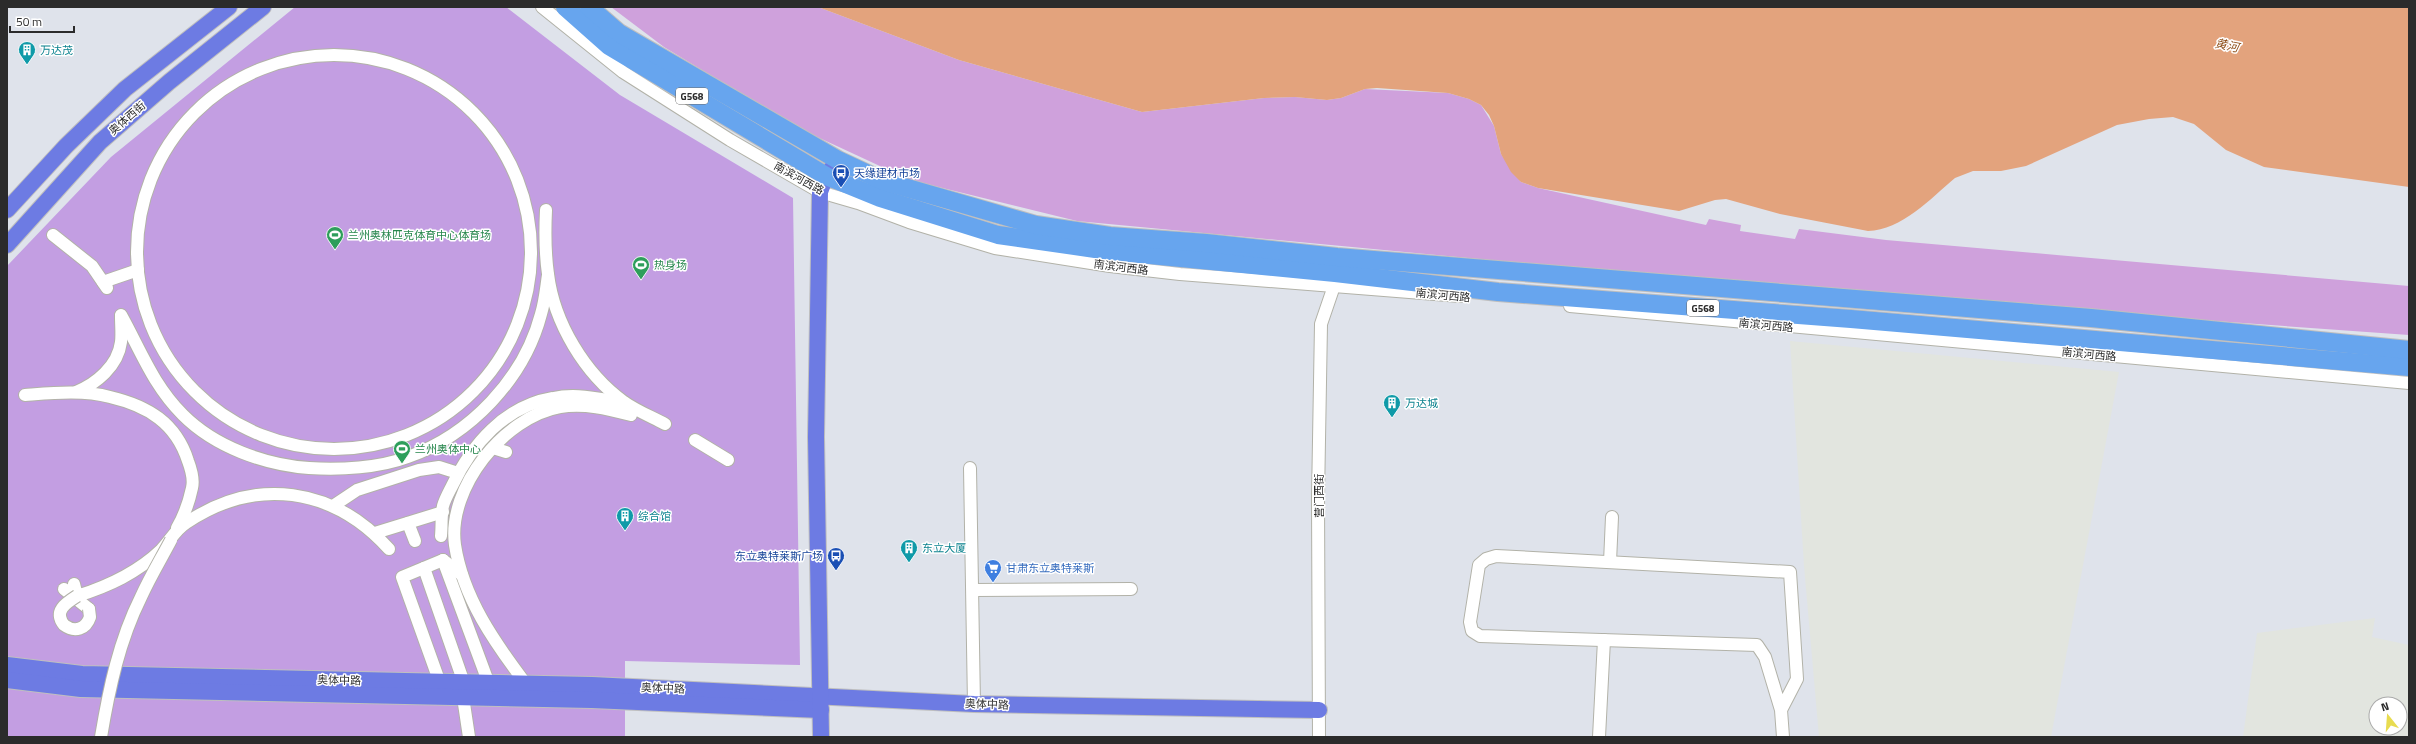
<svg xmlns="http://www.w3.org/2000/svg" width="2416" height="744" font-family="'Titillium Web','Noto Sans SC',sans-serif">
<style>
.industrial{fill:#e2e5df;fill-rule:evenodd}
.green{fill:#cfa1dc}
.pitch{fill:#c39ee2}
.water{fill:#e3a37d}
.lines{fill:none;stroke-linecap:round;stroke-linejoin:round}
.minor-casing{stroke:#b2b2a8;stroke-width:14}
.major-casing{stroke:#bfbfbf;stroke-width:18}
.highway-casing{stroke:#bfbfbf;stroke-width:20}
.minor{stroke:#fff;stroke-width:12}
.major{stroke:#6d7be3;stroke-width:16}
.highway{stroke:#67a5ee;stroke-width:18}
.minor-bridge-casing{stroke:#b2b2a8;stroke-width:14;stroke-linecap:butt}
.minor-bridge{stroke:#fff;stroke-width:12}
.labels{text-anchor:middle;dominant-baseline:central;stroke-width:3;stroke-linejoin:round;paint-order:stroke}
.shield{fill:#fff;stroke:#6b6b6b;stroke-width:1}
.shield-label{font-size:10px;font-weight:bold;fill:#2b2b2b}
.culture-label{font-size:11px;fill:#0d838f;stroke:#fff;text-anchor:start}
.street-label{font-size:11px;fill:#2b2b2b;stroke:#fff}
.transit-label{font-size:11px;fill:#164399;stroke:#fff;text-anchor:start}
.leisure-label{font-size:11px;fill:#27864d;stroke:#fff;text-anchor:start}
.shop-label{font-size:11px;fill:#366cbe;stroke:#fff;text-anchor:start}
.water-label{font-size:12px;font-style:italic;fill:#8f501b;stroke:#fff}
</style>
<rect width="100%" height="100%" fill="#dfe3eb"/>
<g class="industrial">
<polygon points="1790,341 2119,372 2051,737 1819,737 1804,566"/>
<path d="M2375 618 2372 637 2409 645V737H2243L2257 633ZM2376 704H2400V728H2376Z"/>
</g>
<polygon class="green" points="611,7 818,7 959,60 1142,112 1264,98 1295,97 1327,100 1341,98 1365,89 1448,93 1469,99 1481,105 1494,126 1501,154 1521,182 1538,188 1706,225 1709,219 1741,225 1740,231 1795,239 1799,229 1886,240 2409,286 2409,335 1881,297 1077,221 910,180 798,128 664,47"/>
<polygon class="pitch" points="295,7 506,7 620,95 793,198 800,665 625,661 625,737 7,737 7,266 111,157"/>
<path class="water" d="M818 7H2409V187L2264 167 2226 150 2194 124 2173 117 2149 119 2117 125 2026 166 2001 171H1973L1955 178C1930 199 1902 230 1868 231L1780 214 1726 199 1715 200 1679 211 1538 188 1521 182 1511 172 1501 154 1494 126 1489 115 1481 105 1469 99 1448 93 1377 88 1365 89 1341 98 1327 100 1295 97 1264 98 1142 112 959 60Z"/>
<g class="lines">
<defs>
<g id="minor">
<polyline points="542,7 623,72 730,140 820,192 858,203 909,222 995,248 1110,266 1180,274 1460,296"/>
<circle cx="334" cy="252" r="197"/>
<path d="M546 210C545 231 545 253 548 274 554 323 585 374 624 402 637 411 652 417 665 424"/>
<polyline points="53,235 92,266 107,288"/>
<polyline points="103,282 138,270"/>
<polyline points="1570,306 2409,383"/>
<path d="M121 315C141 351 153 385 183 415 215 447 265 465 309 468 340 470 379 468 408 457 470 435 524 379 541 314 545 301 546 288 548 275"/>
<path d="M76 392C96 384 118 366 121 342 122 334 121 325 121 317"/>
<path d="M25 395C53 393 83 390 110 397 148 406 176 423 188 461 191 469 194 480 192 488 189 502 184 516 177 528"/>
<polyline points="695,440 728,460"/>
<polyline points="493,448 506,452"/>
<polyline points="970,468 974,704"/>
<polyline points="333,506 357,490 419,470 439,467 458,473"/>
<polyline points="408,523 415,541"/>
<polyline points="375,533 443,512"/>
<path d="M441 536C442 526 441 515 443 506 445 499 449 492 452 486 472 444 505 406 553 398 577 393 602 399 625 403"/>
<polyline points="443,560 489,684"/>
<polyline points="1610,562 1612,517"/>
<polyline points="424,568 464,683"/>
<path d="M74 584 77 596C109 586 137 573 161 550 169 542 176 529 186 523 256 476 333 487 389 549"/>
<polyline points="64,589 89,609"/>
<polyline points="973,590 1131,589"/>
<polyline points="440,683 402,577 443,560 462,575"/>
<path d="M526 684C495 643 463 598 455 545 447 488 504 417 560 407 585 403 608 409 631 415"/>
<polyline points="463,697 469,737"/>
<polyline points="1781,710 1765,657 1757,645 1480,636 1472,631 1470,622 1479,565 1486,559 1496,556 1790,572 1797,679 1781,710 1783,737"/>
<polyline points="1319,737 1318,498 1321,324 1334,286 1335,278"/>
<polyline points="1599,737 1604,640"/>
</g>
<g id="major">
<polyline points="7,210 66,146 125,89 229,7"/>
<polyline points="7,245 100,142 169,82 263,7"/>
<polyline points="7,665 82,674 592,685 974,704 1319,710"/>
<polyline points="7,680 81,689 592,700 821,710"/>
<polyline points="821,737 816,437 820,192 826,176 838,160"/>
</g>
<g id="highway">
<polyline points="565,7 609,46 826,176 880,198 998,235 1109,251 1335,273 1498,292 1851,319 2409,367"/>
<polyline points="589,7 619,33 838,160 883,181 1036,225 1110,236 1206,243 1337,257 2091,318 2409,350"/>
</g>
</defs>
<use href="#minor" class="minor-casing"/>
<use href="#major" class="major-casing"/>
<use href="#highway" class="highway-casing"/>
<use href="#minor" class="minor"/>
<use href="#major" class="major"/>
<use href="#highway" class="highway"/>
<defs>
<g id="minor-bridge">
<path d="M77 596C66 603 53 611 64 625 75 633 86 629 90 617L89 609"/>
<path d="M101 737C109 689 119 641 141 597 150 577 161 559 171 540"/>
</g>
</defs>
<use href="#minor-bridge" class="minor-bridge-casing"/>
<use href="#minor-bridge" class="minor-bridge"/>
</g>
<defs>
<symbol id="building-pin" viewBox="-11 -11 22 30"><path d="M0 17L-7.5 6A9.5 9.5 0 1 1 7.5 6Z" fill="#0f9aa8" stroke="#fff"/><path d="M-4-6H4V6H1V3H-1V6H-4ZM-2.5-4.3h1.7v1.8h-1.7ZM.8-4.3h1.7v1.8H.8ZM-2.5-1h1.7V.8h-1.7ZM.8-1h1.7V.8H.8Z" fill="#fff"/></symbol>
<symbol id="bus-pin" viewBox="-11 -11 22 30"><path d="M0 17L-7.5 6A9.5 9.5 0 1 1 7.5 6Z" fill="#1a4fb4" stroke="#fff"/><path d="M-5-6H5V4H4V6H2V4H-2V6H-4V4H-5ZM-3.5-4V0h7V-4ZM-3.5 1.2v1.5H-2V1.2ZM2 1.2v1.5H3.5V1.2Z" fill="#fff"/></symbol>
<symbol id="stadium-pin" viewBox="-11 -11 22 30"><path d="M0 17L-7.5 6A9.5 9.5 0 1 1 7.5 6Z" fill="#2e9e5b" stroke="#fff"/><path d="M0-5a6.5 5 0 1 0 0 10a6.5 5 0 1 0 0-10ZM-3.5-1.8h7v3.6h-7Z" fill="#fff"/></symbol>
<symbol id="supermarket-pin" viewBox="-11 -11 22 30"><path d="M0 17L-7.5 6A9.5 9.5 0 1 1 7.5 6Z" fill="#3f7fe0" stroke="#fff"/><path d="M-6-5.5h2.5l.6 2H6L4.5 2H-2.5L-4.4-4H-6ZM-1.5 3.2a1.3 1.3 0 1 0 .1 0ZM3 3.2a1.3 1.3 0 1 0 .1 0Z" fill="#fff"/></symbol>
</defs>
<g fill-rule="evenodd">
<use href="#building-pin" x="17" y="40" width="20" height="27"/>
<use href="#bus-pin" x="831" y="163" width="20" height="27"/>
<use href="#stadium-pin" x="325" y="225" width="20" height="27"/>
<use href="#stadium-pin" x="631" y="255" width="20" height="27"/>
<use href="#building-pin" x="1382" y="393" width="20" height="27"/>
<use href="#stadium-pin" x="392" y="439" width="20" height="27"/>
<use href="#building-pin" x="615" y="506" width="20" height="27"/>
<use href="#building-pin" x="899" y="538" width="20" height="27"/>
<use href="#bus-pin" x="826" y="546" width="20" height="27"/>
<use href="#supermarket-pin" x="983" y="558" width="20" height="27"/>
</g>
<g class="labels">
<g class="shield">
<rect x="676" y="88" width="32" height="16" rx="3"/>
<rect x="1687" y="300" width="32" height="16" rx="3"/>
</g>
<g class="shield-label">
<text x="692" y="96">G568</text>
<text x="1703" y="308">G568</text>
</g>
<g class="culture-label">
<text x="40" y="50">万达茂</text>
<text x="1405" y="403">万达城</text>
<text x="638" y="516">综合馆</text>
<text x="922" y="548">东立大厦</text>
</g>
<g class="street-label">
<text transform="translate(127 118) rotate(-41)">奥体西街</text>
<text transform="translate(799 178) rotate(29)">南滨河西路</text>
<text transform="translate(1121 267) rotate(7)">南滨河西路</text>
<text transform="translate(1443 295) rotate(5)">南滨河西路</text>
<text transform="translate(1766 325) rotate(5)">南滨河西路</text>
<text transform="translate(2089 354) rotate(5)">南滨河西路</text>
<text transform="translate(1319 496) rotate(-90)">营门西街</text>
<text transform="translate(339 680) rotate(1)">奥体中路</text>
<text transform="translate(663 688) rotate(2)">奥体中路</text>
<text transform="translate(987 704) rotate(2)">奥体中路</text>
</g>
<g class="transit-label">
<text x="854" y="173">天缘建材市场</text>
<text x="823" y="556" text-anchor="end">东立奥特莱斯广场</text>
</g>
<g class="leisure-label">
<text x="348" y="235">兰州奥林匹克体育中心体育场</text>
<text x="654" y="265">热身场</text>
<text x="415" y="449">兰州奥体中心</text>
</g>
<g class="shop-label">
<text x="1006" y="568">甘肃东立奥特莱斯</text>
</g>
<g class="water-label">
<text transform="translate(2227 45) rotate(12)">黄河</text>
</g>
</g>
<rect width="2416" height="744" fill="none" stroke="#2b2b2b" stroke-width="16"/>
<g transform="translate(2388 716) rotate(343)"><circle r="19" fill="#ffffff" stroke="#aaaaaa"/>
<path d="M0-3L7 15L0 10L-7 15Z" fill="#e8dc50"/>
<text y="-6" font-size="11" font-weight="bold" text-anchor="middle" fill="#2b2b2b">N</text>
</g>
<path d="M10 26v6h64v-6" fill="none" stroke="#2b2b2b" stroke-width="2"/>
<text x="16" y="26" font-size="12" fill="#2b2b2b" stroke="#ffffff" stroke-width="3" paint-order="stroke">50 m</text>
</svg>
